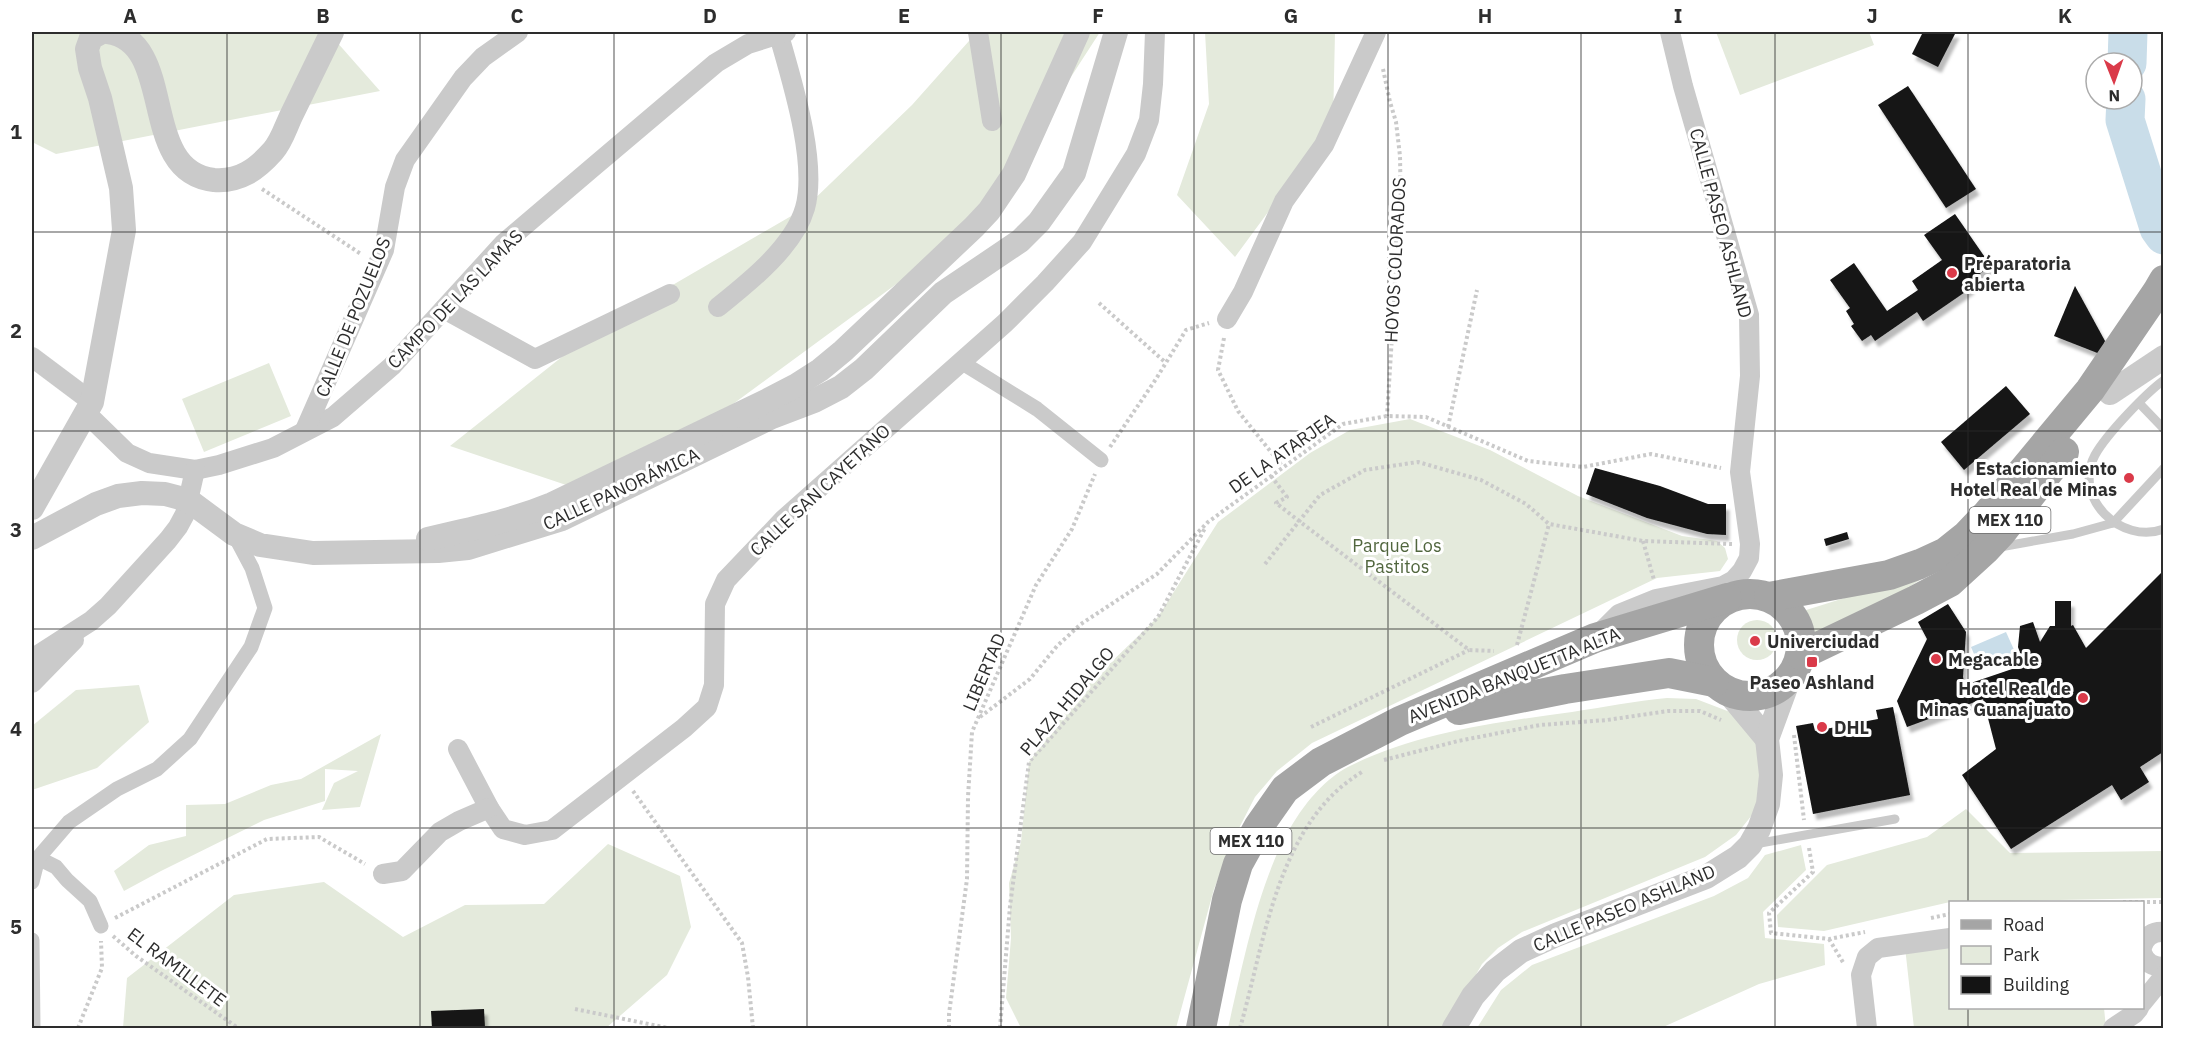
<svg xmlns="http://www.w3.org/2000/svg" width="2195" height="1060" font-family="'IBM Plex Sans',sans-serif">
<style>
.green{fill:#e4eadc}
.water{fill:#c9dde9}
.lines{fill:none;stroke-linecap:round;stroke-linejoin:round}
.river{stroke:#c9dde9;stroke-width:39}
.building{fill:#141414;filter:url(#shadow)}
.path{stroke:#cacaca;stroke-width:4;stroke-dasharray:3 3;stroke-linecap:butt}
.service{stroke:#cacaca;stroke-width:9}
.pedestrian{stroke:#cacaca;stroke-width:15}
.minor{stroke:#cacaca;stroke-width:20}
.tertiary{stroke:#cacaca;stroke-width:24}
.primary{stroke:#a5a5a5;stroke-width:30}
.grid{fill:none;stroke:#2d2d2d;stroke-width:1.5;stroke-opacity:0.55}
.poi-dot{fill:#da3a49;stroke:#fff;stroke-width:2}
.labels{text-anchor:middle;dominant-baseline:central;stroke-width:6;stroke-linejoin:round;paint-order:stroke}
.shield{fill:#fff;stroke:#6c6c6c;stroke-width:1.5}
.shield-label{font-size:16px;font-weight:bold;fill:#2d2d2d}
.street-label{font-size:18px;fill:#2d2d2d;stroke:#fff}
.poi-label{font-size:18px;font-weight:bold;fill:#2d2d2d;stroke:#fff;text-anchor:start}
.park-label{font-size:18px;fill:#51663e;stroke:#fff}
.neatline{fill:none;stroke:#2d2d2d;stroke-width:2}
.grid-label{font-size:20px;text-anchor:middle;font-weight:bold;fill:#2d2d2d}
</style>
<defs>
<filter id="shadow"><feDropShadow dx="3.5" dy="6" stdDeviation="1.5" flood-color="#0004"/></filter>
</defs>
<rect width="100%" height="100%" fill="#fff"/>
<g class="green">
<polygon points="32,32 328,32 380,91 56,154 32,142"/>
<polygon points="977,32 1100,32 974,227 605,498 450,446 597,329 805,208 912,105"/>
<polygon points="1205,32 1335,32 1333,124 1235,257 1177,195 1209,104"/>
<polygon points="1716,32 1869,32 1874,45 1740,95"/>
<polygon points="269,363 291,416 204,452 182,399"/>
<polygon points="1410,419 1490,450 1578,496 1682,536 1717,541 1725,548 1728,559 1720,571 1657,578 1312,743 1277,771 1255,797 1236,834 1214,889 1176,1028 1021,1028 1006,998 1011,938 1009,883 1021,842 1029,762 1080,692 1158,617 1218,522 1310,453 1350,430"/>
<polygon points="1917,575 1920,580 1880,606 1808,636 1800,612"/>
<circle cx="1757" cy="640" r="20"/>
<polygon points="139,685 149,722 97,768 32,790 32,726 76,690"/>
<path d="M1667 698 1696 699 1730 712 1759 746 1765 771 1756 810 1736 835 1705 857 1522 932 1498 948 1482 964 1446 1028H1228C1243 964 1260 872 1297 817 1310 797 1330 775 1352 765 1420 732 1498 722 1572 712 1604 707 1635 701 1667 698Z"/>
<polygon points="381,734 360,807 322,810 334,783 358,771 325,769 325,801 264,820 161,871 124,891 114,871 149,845 186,836 186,805 225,804 271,785 301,779"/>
<polygon points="1966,809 2010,853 2163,851 2163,898 1950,902 1824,931 1778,927 1777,915 1827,865 1927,837"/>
<polygon points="608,844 680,876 691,927 667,975 606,1028 123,1028 127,978 234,895 324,882 403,937 465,905 544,904"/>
<polygon points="1801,845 1806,870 1763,912 1765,938 1824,944 1825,965 1759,984 1661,1028 1477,1028 1501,990 1532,965 1714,896 1748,878 1765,855"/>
<polygon points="1950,942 1950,1008 2104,1008 2106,1028 1914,1028 1905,947"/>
</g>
<polygon class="water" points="2006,632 2015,652 1980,668 1971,647"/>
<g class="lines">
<g class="river">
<polyline points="2127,63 2128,32"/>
<polyline points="2126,99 2125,120 2159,228 2164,235"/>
</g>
</g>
<g class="building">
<polygon points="1923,32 1956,32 1938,67 1912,54"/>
<polygon points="1908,86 1976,189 1946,208 1878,105"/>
<polygon points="1955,214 1991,266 1967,283 1971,288 1923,321 1917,312 1875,341 1871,335 1862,341 1851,326 1854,324 1846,311 1850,308 1830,280 1854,263 1887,311 1918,290 1912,281 1942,260 1924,235"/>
<polygon points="2075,286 2105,341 2100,354 2054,336"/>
<polygon points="2006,386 2030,414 1964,470 1941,442"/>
<polygon points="1595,468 1660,486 1708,504 1726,504 1726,535 1707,534 1647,518 1586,494"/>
<polygon points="1847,532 1849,539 1826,546 1824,539"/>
<polygon points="2163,571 2163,752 2140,767 2149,782 2121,800 2112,785 2011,849 1962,775 1996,749 1983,699 1907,727 1897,701 1927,639 1918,622 1948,604 1966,632 1963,677 1965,685 2024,665 2018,647 2020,626 2033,622 2040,642 2050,626 2055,626 2055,601 2071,601 2071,626 2073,625 2086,648"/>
<polygon points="1893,707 1910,795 1813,814 1796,726 1813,723 1815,731 1878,719 1876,710"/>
<polygon points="484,1009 485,1028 432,1028 431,1011"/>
</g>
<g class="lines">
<g class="path">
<polyline points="1383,69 1390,102 1396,122 1400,156 1401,213 1394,253 1395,289 1387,416"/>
<polyline points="262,189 361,254"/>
<polyline points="1099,303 1166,363"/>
<polyline points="1224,338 1218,370 1238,411 1283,467"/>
<polyline points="1448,427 1477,290"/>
<polyline points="1110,447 1156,379 1186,330 1209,323"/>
<polyline points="1271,476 1287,497 1276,503 1299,521 1469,650 1494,651"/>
<polyline points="1643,541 1654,580"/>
<polyline points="1265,564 1320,495 1365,470 1418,462 1481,480 1526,504 1549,524 1643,541 1732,544"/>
<polyline points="1517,645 1549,524"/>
<polyline points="980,717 1030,679 1057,646 1081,624 1157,574 1208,522 1343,424 1387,416 1426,417 1528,461 1583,467 1651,454 1721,468"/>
<polyline points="1311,727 1469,650"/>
<polyline points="1794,735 1804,820"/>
<polyline points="1384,760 1458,741 1540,725 1607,720 1668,711 1700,711 1721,720"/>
<polyline points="633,791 742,943 748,977 753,1028"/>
<polyline points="1809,848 1813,872 1769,913 1771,933 1829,939 1865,932"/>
<polyline points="2123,902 2164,902"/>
<polyline points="115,918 267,839 319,837 365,864"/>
<polyline points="1931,918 1950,914"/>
<polyline points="113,936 136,956 238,1028"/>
<polyline points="1829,939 1844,964"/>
<polyline points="575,1009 668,1028"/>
<polyline points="78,1028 102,968 101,941"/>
<polyline points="949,1028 949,1014 967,879 968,797 972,732 1036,585 1072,529 1095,474"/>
<polyline points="1000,1028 1010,906 1029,762 1158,617 1205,528"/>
<path d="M1240 1028C1265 942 1277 823 1362 772"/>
</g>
<g class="service">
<path d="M2164 380C2145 394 2106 435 2095 455 2072 498 2121 545 2164 529"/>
<polyline points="2139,403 2164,429"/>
<polyline points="2113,523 2164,468"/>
<polyline points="2000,547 2073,534 2113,523"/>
<polyline points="1755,844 1895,819"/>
</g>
<g class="pedestrian">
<polyline points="961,362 1037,409 1101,460"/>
<polyline points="38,858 56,867 67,880 90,901 101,926"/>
<polyline points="32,882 38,858 69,822 117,789 157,769 190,739 251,647 265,608 252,568 234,534"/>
<polyline points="32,940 33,1028"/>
</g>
<g class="minor">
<polyline points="978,32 992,121"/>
<path d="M718 307C748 283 794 247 805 208 818 162 791 78 778 32"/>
<polyline points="444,309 535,359 670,294"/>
<polyline points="1227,319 1243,292 1284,201 1324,145 1376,32"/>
<polyline points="32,357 92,402"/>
<polyline points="87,414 127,453 149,463 195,470 219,465 273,448 333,417 392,366 504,243 592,168 716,63 748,44 786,32"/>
<polyline points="305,430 384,250 395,187 405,160 463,78 483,57 518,32"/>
<polyline points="1599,634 1619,614 1656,599 1723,586 1734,580 1742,571 1749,558 1750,544 1740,472 1750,376 1749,315 1683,86 1670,32"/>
<polyline points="32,659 91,621 108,606 168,540 178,527 185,514 195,470"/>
<polyline points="32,683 74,640"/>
<polyline points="458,749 489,808 503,829 525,835 552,830 684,728 707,707 714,685 715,604 726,580 784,519 1005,323 1045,283 1082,242 1136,154 1149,120 1153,84 1155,32"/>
<polyline points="383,874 402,871 440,832 459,821 489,808"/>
<path d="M2142 947C2145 936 2153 931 2164 932"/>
<path d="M2142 953C2146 963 2153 967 2164 967"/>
<polyline points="2142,1003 2164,976"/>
<polyline points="1867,1028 1861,975 1867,957 1878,948 1950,938"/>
<polyline points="2113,1028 2134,1014 2139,1008"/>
</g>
<g class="tertiary">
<path d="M108 32C178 42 137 172 214 180 240 182 257 169 273 151 282 141 286 126 292 114 305 87 319 59 332 32"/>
<polyline points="2110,393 2164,357"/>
<polyline points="32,508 92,402 124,230 121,188 100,98 90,68 87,49 91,38 102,32"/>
<polyline points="32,538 96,504 118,496 142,493 165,494 188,500 234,534 260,545 313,553 438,551 468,548 562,519 772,417 814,401 841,387 864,369 943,293 1020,241 1039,222 1074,173 1116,32"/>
<path d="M428 539C473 528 508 522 552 504L768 400 795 386 820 370 843 351 974 227 989 211 1014 174 1078 32"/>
<polyline points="1727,691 1767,739"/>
<polyline points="1454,1028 1473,996 1495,971 1521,951 1556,935 1706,877 1738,857 1750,845 1759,829 1768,804 1771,775 1767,739 1789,679"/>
</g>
<g class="primary">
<circle cx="1750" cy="645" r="51"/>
<polyline points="1769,597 1889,575 1920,564 1946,552 1966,536 1987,514 2090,390 2157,292 2164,280"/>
<polyline points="1801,655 1916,600 1950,582 1985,550 2001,533 2064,452"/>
<polyline points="1459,710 1565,689 1669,673 1714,682"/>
<polyline points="1201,1028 1227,900 1238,864 1259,826 1285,789 1321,762 1400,721 1595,638 1727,598"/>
</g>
</g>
<path class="grid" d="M227 32V1028M420 32V1028M614 32V1028M807 32V1028M1001 32V1028M1194 32V1028M1388 32V1028M1581 32V1028M1775 32V1028M1968 32V902M32 232H2164M32 431H2164M32 629H2164M32 828H2164M1968 1008V1028"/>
<g class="poi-dot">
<circle cx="1952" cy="273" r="6"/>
<circle cx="2129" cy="478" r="6"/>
<circle cx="1755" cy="641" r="6"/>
<circle cx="1936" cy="659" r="6"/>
<rect x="1806" y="656" width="12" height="12" rx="3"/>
<circle cx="2083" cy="698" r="6"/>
<circle cx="1822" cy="727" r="6"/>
</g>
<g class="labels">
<g class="shield">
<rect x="1969.5" y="507" width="81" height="26" rx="4.5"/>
<rect x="1210.5" y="828" width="81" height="26" rx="4.5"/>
</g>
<g class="shield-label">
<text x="2010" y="520">MEX 110</text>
<text x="1251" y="841">MEX 110</text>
</g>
<g class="street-label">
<text transform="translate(1721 223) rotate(75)">CALLE PASEO ASHLAND</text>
<text transform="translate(1395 260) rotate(-87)">HOYOS COLORADOS</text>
<text transform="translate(455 299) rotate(-46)">CAMPO DE LAS LAMAS</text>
<text transform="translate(353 317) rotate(-68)">CALLE DE POZUELOS</text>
<text transform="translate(1282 453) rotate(-35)">DE LA ATARJEA</text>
<text transform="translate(621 489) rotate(-25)">CALLE PANORÁMICA</text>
<text transform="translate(820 490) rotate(-43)">CALLE SAN CAYETANO</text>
<text transform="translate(984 672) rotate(-67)">LIBERTAD</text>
<text transform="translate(1514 675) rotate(-22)">AVENIDA BANQUETTA ALTA</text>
<text transform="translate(1067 701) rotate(-50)">PLAZA HIDALGO</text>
<text transform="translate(1624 908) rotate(-23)">CALLE PASEO ASHLAND</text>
<text transform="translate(177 967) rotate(37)">EL RAMILLETE</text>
</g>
<g class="poi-label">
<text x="1964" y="263">Préparatoria<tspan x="1964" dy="21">abierta</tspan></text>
<text x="2117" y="468" text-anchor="end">Estacionamiento<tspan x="2117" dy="21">Hotel Real de Minas</tspan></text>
<text x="1767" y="641">Univerciudad</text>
<text x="1948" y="659">Megacable</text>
<text x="1812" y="682" text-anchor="middle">Paseo Ashland</text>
<text x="2071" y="688" text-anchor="end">Hotel Real de<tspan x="2071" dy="21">Minas Guanajuato</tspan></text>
<text x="1834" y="727">DHL</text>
</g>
<g class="park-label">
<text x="1397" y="545">Parque Los<tspan x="1397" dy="21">Pastitos</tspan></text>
</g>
</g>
<rect width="2195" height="1060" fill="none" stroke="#ffffff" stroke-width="66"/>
<rect x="1949" y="901" width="195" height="108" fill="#ffffff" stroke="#ababab" stroke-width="1.5"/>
<rect x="1961" y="920" width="30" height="9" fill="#a5a5a5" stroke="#ababab" stroke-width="1.5"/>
<text x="2003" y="931" font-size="18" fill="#2d2d2d">Road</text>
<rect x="1961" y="946" width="30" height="18" fill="#e4eadc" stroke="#ababab" stroke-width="1.5"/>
<text x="2003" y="961" font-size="18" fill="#2d2d2d">Park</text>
<rect x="1961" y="976" width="30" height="18" fill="#141414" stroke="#ababab" stroke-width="1.5"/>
<text x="2003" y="991" font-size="18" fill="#2d2d2d">Building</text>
<g transform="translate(2114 81) rotate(179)"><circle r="28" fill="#ffffff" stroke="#ababab" stroke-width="1.5"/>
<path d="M0-4.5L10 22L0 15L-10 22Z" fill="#da3a49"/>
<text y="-9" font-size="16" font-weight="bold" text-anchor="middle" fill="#2d2d2d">N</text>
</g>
<rect x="33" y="33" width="2129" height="994" class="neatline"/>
<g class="grid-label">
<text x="130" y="23">A</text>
<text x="323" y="23">B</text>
<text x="517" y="23">C</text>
<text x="710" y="23">D</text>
<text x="904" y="23">E</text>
<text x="1098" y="23">F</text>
<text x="1291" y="23">G</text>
<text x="1485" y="23">H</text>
<text x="1678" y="23">I</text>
<text x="1872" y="23">J</text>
<text x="2065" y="23">K</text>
<text x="16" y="139">1</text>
<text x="16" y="338">2</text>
<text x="16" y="537">3</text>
<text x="16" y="736">4</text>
<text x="16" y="934">5</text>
</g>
</svg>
